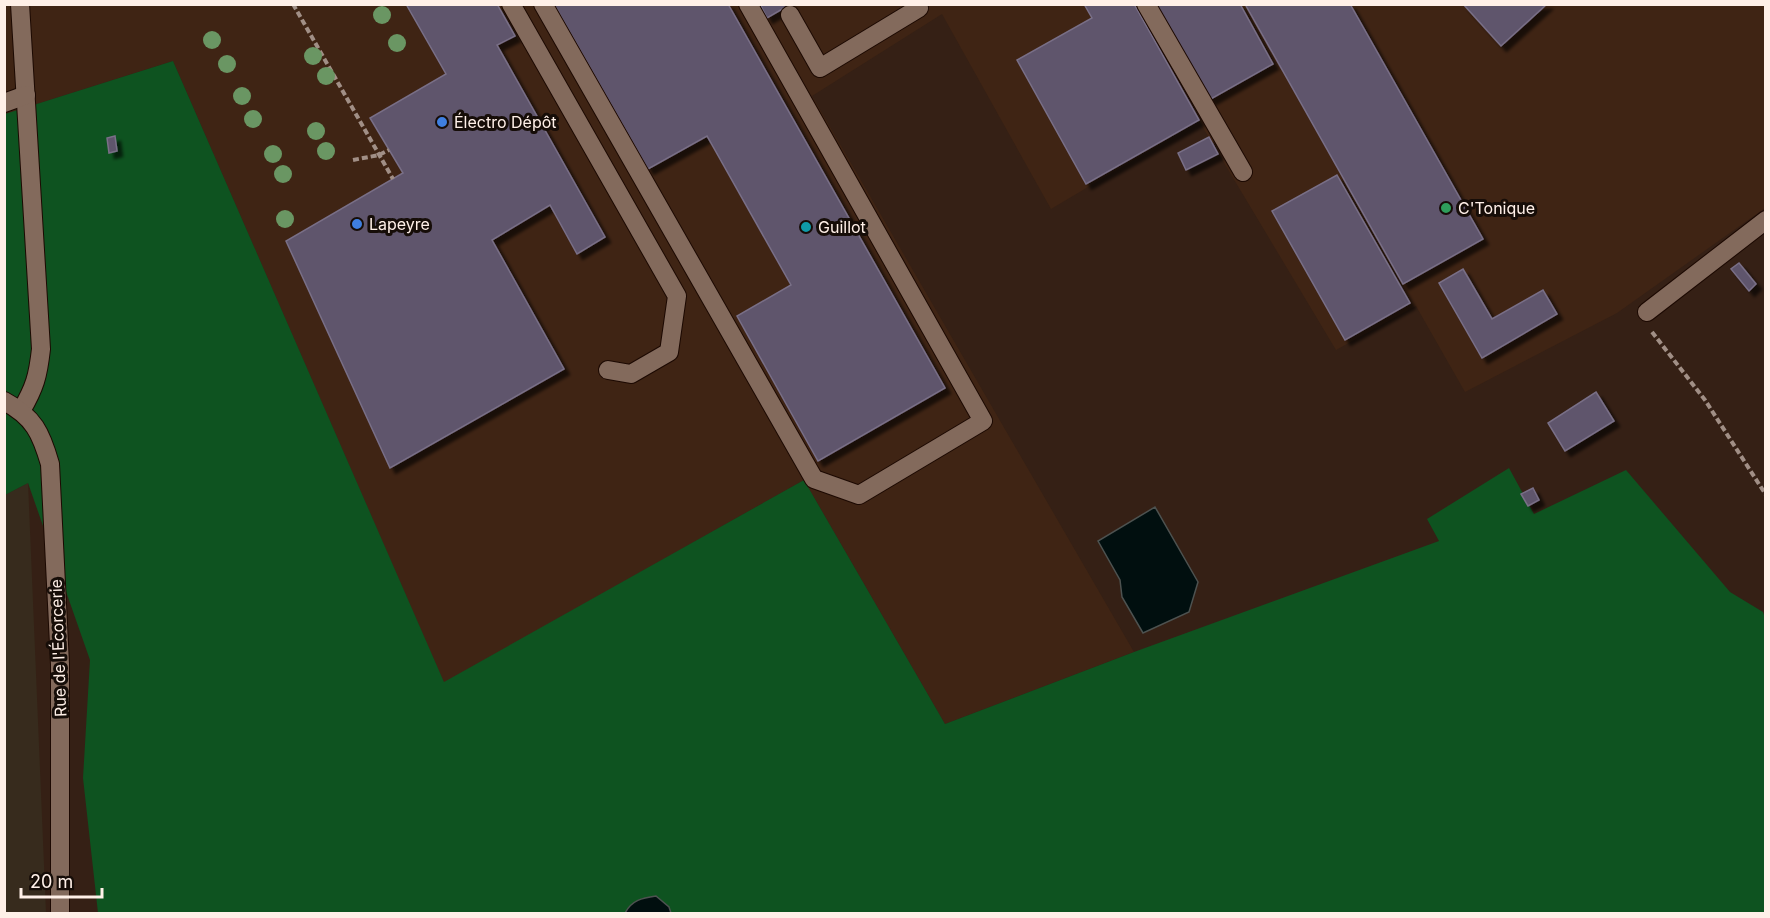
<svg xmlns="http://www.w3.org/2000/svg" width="1770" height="918" font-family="Inter,sans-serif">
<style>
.built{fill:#3f2414}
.industrial{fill:#372b1d}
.green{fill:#0e5320}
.water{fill:#010f0f;stroke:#4d5250;stroke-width:1.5}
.building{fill:#5f556c;stroke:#796f87;stroke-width:1.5;filter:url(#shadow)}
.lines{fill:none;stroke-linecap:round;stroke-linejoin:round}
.minor-casing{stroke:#1c0902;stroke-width:20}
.path{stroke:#a18f86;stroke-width:4;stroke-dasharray:6 3;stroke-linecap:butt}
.minor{stroke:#836a5c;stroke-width:18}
.tree{fill:#6a9663}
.shop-dot{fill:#3f7fe0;stroke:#160d08;stroke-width:2}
.leisure-dot{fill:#2e9e5b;stroke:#160d08;stroke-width:2}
.culture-dot{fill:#0f9aa8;stroke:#160d08;stroke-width:2}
.labels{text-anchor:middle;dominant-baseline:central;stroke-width:6;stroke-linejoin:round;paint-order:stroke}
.poi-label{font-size:16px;fill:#fff0e8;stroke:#160d08;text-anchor:start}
.street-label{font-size:16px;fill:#fff0e8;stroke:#160d08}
</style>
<defs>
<filter id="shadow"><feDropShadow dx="5.5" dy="5.5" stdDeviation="1.5" flood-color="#0009"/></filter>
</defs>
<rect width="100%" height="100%" fill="#352015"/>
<polygon class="built" points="5,5 1765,5 1765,208 1617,313 1465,392 1416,306 1336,350 1199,121 1051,209 942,14 812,96 1134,652 945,724 804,480 444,683 173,61 5,114"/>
<polygon class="industrial" points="28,483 46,913 5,914 5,495"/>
<polygon class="green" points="173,61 444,682 804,480 945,724 1134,652 1439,541 1427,519 1509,468 1534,514 1626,470 1730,592 1763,612 1765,618 1765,913 98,913 83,778 90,660 28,483 5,495 5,114"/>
<g class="water">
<polygon points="1155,507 1198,582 1189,612 1143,633 1122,597 1120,580 1098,541"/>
<path d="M656 896 669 907 671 913H625C632 900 642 898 656 896Z"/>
</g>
<g class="building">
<polygon points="406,4 497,4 515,36 497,45 605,237 577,254 550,205 492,240 564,369 390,468 286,241 403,173 370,118 446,74"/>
<polygon points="554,4 728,4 945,388 818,461 737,316 791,285 707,136 648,169"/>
<polygon points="760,4 791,4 767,18"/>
<polygon points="1084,4 1134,4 1199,120 1086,184 1017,60 1092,18"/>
<polygon points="1156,4 1240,4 1273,64 1209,100"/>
<polygon points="1245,4 1350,4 1483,239 1403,284"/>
<polygon points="1463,4 1547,4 1501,46"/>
<polygon points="115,136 117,151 109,153 107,138"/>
<polygon points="1209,137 1218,154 1186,170 1178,153"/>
<polygon points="1337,175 1410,303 1345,340 1272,211"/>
<polygon points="1739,263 1756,284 1749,291 1731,269"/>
<polygon points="1463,269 1492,319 1543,290 1557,314 1482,358 1439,283"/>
<polygon points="1596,392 1614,421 1565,451 1548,423"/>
<polygon points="1533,488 1539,500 1528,506 1521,494"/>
</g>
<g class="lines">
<defs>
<g id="minor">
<path d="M20 4 41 349C38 376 35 387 21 411"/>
<polyline points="511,4 677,296 669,352 631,374 608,370"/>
<polyline points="543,4 814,479 859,495 983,421 748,4"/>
<polyline points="1146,4 1243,172"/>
<polyline points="790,15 820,68 919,8 917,4"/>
<polyline points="4,103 26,95"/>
<polyline points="1647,312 1766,220"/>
<path d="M4 401C34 417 41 433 50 464L60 664V914"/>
</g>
</defs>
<use href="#minor" class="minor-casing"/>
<g class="path">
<polyline points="293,4 393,179"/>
<polyline points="353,160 379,155 389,150"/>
<polyline points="1652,332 1705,400 1766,495"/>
</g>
<use href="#minor" class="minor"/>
</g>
<g class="tree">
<circle cx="382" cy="15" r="9"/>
<circle cx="212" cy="40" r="9"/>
<circle cx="397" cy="43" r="9"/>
<circle cx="313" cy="56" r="9"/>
<circle cx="227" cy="64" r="9"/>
<circle cx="326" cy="76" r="9"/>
<circle cx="242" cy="96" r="9"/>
<circle cx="253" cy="119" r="9"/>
<circle cx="316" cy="131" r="9"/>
<circle cx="326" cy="151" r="9"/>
<circle cx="273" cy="154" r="9"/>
<circle cx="283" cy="174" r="9"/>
<circle cx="285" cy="219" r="9"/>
</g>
<g class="shop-dot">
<circle cx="442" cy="122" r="6"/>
<circle cx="357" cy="224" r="6"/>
</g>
<circle class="leisure-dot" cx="1446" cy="208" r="6"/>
<circle class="culture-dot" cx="806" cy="227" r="6"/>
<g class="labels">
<g class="poi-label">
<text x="454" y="122">Électro Dépôt</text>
<text x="1458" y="208">C'Tonique</text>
<text x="369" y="224">Lapeyre</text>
<text x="818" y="227">Guillot</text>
</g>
<g class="street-label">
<text transform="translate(58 648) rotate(-92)">Rue de l'Écorcerie</text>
</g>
</g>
<rect width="1770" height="918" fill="none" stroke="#fff0e8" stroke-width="12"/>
<path d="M21 888v9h81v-9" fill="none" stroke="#fff0e8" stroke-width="3"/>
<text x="30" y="888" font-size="18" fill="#fff0e8" stroke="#160d08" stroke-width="4.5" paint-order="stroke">20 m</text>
</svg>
